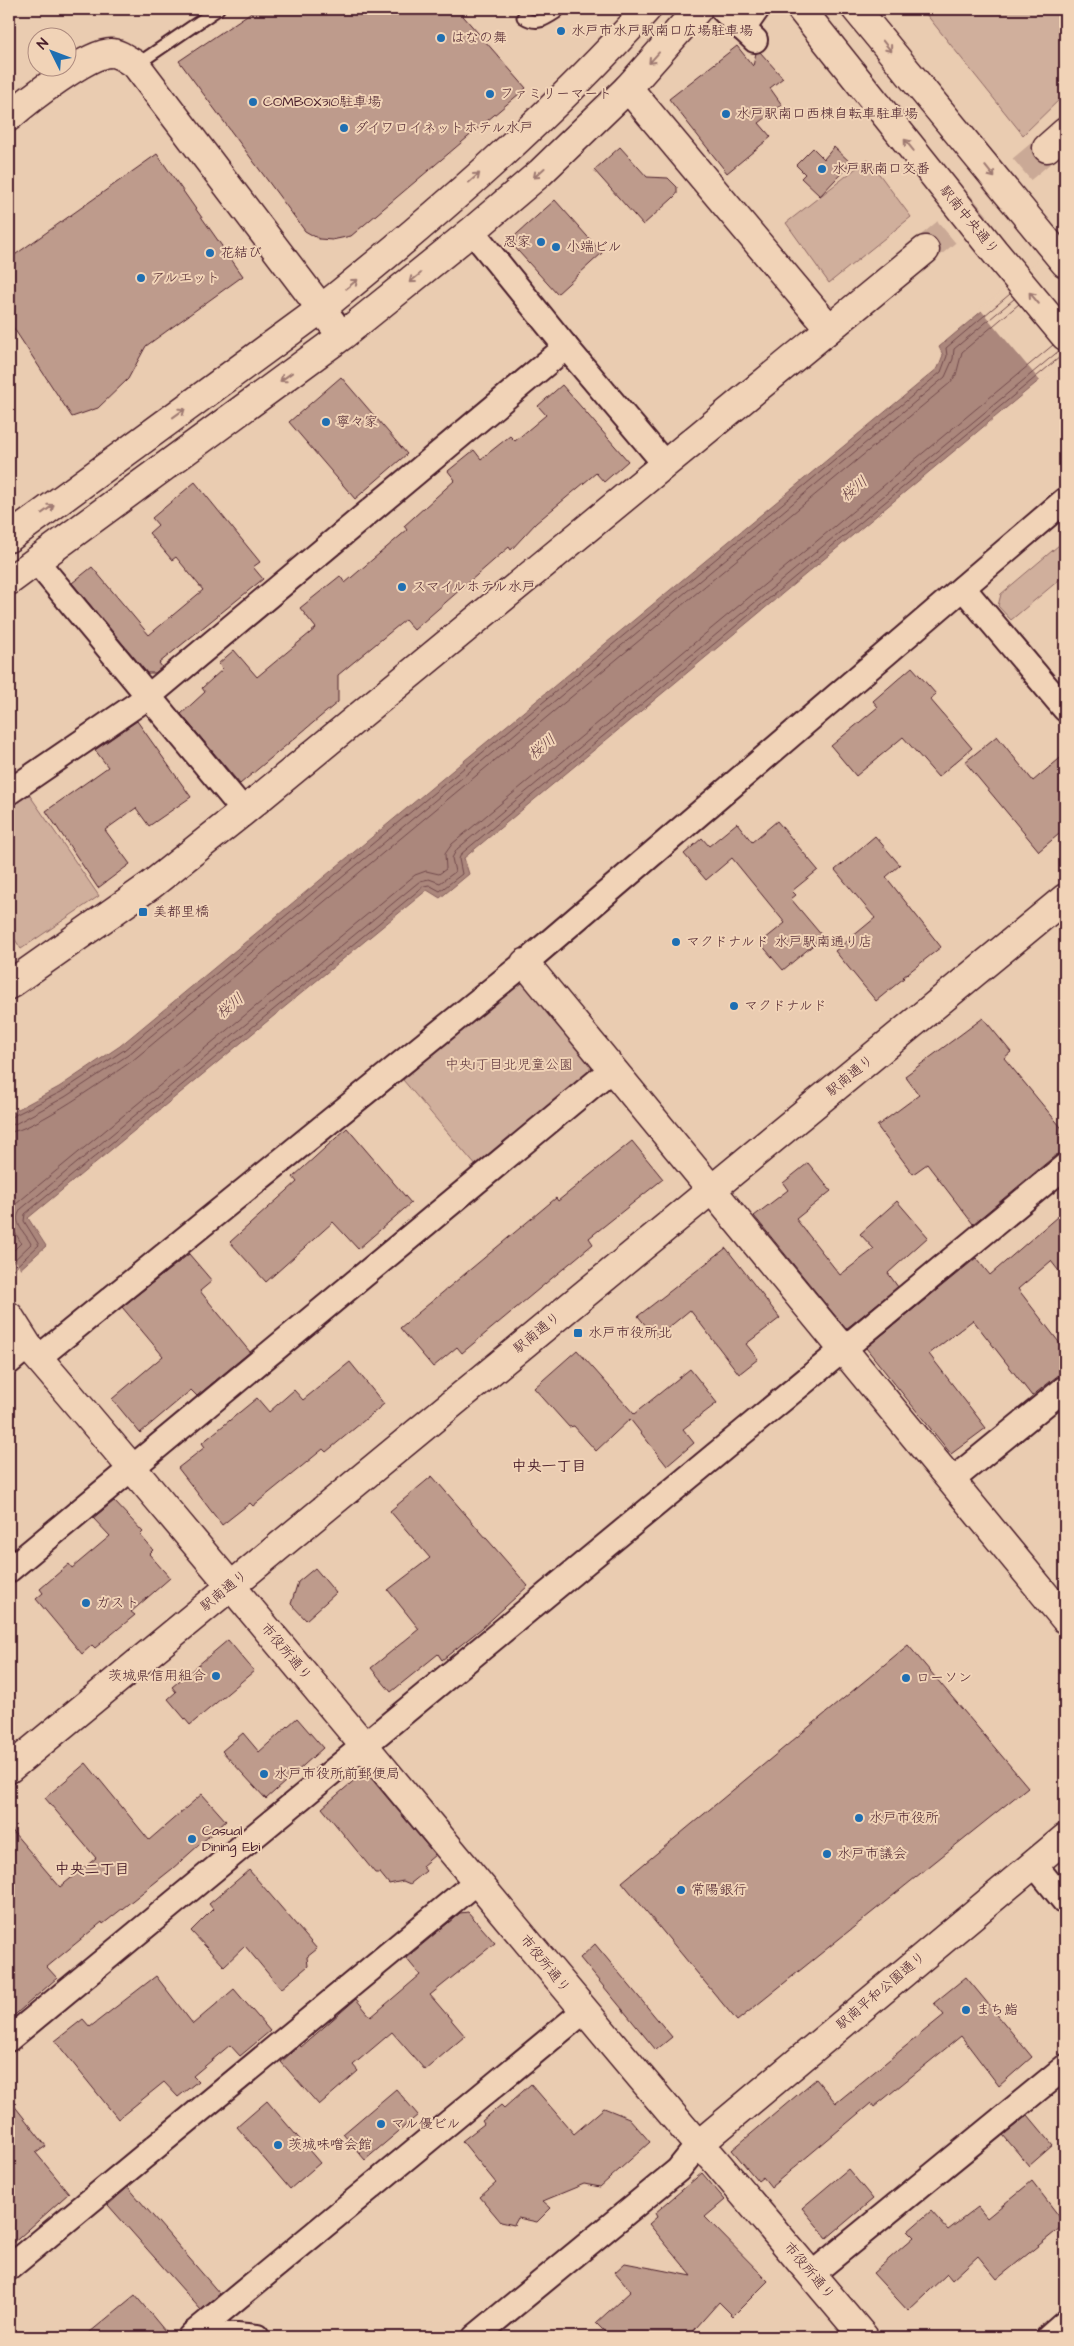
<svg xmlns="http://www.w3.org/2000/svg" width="1074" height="2346" font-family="'Architects Daughter','Klee One',sans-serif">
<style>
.green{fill:#d0af9c;stroke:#8d6764}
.water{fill:#ab877c;stroke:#845d5c}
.pier{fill:#eaccb1}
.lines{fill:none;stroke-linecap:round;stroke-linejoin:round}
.shore{stroke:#71494b;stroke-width:1}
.building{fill:#be9b8c;stroke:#4a1f2b}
.secondary-tunnel{stroke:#caa996;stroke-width:28;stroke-dasharray:28 14;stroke-linecap:butt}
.lane-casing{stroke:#4a1f2b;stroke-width:15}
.street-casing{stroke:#4a1f2b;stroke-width:28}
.secondary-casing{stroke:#4a1f2b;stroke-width:31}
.lane{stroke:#f1d3b7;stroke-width:11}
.street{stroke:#f1d3b7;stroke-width:24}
.secondary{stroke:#f1d3b7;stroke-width:28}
.oneway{stroke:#9e7971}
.poi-dot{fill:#1f6fb2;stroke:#f1d3b7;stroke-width:2}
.labels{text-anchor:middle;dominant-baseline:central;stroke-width:4;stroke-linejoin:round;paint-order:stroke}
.poi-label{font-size:14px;fill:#4a1f2b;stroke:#f1d3b7;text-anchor:start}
.street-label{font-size:14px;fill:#4a1f2b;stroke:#f1d3b7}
.park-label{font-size:14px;fill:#5e353c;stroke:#f1d3b7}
.water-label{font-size:15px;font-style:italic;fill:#62393f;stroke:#f1d3b7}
.neighbourhood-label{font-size:15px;font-weight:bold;fill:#4a1f2b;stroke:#f1d3b7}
</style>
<rect width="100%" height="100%" fill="#eaccb1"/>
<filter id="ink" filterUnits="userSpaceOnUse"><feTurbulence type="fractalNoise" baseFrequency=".02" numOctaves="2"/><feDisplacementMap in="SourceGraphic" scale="10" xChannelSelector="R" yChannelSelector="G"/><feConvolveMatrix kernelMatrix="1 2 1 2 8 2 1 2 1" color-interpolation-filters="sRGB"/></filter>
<g filter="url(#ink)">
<g class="green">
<polygon points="922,9 1065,9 1065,94 1023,135"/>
<polygon points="868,159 911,217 829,283 786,223"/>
<polygon points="1065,540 1065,575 1011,620 998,606 1001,594"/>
<polygon points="26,790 99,896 21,949 9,930 9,803"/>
<polygon points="517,982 525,983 591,1064 588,1075 477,1167 403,1080"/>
</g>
<polygon class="water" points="1065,241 1065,359 464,858 469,874 440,898 427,890 28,1218 46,1246 9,1279 9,1114 59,1087 120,1046 938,368 943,355 939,347"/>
<g class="pier">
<polygon points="1065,239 1065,363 1041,382 980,309"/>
<polygon points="9,1248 22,1272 9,1282"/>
</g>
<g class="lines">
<g class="shore">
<polyline points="9,1118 61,1092 124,1050 941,372 947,356 946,348 1010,294"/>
<polyline points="9,1125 15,1124 65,1097 128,1055 945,377 953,359 954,349 1014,299"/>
<path d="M9 1132C32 1132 110 1076 132 1061L950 383 956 375 962 352 1019 304"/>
<path d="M9 1255 21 1243C14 1229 3 1219 16 1204L415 875 426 871 439 874 446 869 445 854 452 844 1053 345"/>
<path d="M9 1265 31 1244C26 1233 11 1223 21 1209L420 881 429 879 440 883 455 872 452 858 457 849 1060 350"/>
<polyline points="9,1273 39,1245 24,1221 25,1214 424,886 429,885 440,891 462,874 459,859 461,854 1060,357 1065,356"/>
</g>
</g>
<g class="building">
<polygon points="256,9 457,9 526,88 351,236 332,240 319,239 305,231 179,61"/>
<polygon points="737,46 753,66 756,53 760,52 783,78 770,88 782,105 759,123 771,137 727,173 669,99"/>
<polygon points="620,147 647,177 668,178 677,187 677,194 672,199 643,225 594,170"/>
<polygon points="834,147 851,163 820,196 801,178 805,174 796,165 813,148 824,159"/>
<polygon points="157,154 243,276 146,346 128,379 98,408 72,417 9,321 9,259"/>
<polygon points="555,200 602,253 557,294 509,241"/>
<polygon points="341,377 407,454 355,499 289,422"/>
<polygon points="562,385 628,461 604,482 596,473 536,523 511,550 509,547 414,630 405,620 338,675 338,702 240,784 181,714 205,692 202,688 223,669 218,664 234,650 257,677 316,628 300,608 340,576 345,583 407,530 404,526 455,480 448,471 474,450 481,459 510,436 515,441 546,415 538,406"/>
<polygon points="195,482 260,562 253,567 263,579 159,663 162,667 155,673 147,673 72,583 92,567 149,635 203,590 176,557 172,560 149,533 158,525 152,518"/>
<polygon points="912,667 936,694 930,699 972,748 938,777 903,737 856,776 831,746 878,707 873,701"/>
<polygon points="137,721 191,797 149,826 136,808 105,830 130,864 98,888 46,811 108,767 95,750"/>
<polygon points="997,736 1033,781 1065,754 1065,829 1039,851 965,762"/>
<polygon points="777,821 818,870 792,891 796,895 791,899 823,937 783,970 760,943 785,923 732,858 706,880 684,854 702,838 709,846 737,823 752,842"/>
<polygon points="875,836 900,865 886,877 941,947 903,977 904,978 876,1001 835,951 875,918 835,870"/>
<polygon points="983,1018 1011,1052 1004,1058 1065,1132 1065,1153 1056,1155 973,1224 927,1164 913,1174 877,1126 919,1095 905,1076"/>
<polygon points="347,1128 411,1203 358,1249 333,1222 266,1282 230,1242 297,1182 293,1177"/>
<polygon points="632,1141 663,1179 589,1238 593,1244 462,1353 457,1347 433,1367 400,1328 556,1198 558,1201"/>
<polygon points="808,1163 831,1191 796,1219 840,1275 874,1249 860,1234 897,1201 928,1237 888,1273 898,1287 846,1329 754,1216 788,1190 783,1183"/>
<polygon points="1065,1210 1065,1279 1051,1261 1018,1289 1065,1350 1065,1370 1032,1396 973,1320 929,1354 986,1428 951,1454 866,1348 976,1258 990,1275"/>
<polygon points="726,1248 780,1318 746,1344 758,1359 739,1374 690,1310 656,1338 638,1316"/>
<polygon points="189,1254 212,1281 200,1291 250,1352 197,1396 191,1390 140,1433 112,1399 163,1356 122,1307"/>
<polygon points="577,1350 634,1414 690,1369 717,1403 683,1429 694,1443 667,1466 630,1419 596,1451 574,1426 569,1427 534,1388"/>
<polygon points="350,1362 384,1404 326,1452 323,1449 253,1506 250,1503 222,1525 178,1468 205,1447 202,1443 257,1398 269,1412 294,1390 303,1400"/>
<polygon points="432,1476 528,1586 482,1628 442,1660 438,1654 391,1692 371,1668 419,1629 388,1590 430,1558 390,1511"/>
<polygon points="114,1501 143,1532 140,1535 153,1550 149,1554 170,1578 131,1612 135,1615 95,1648 92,1645 82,1654 36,1599 43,1593 40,1589 69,1564 72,1568 110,1536 93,1518"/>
<polygon points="315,1568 336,1593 306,1620 291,1604 298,1582"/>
<polygon points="228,1640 254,1671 190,1725 168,1699 176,1692 172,1687"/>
<polygon points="908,1645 1028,1787 737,2021 622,1882"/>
<polygon points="297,1718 323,1748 266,1799 222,1751 243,1733 259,1752"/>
<polygon points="86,1763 149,1840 202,1794 226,1821 172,1869 103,1924 102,1922 47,1967 57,1978 9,2020 9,1827 60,1887 96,1858 45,1798"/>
<polygon points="365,1771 435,1855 422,1866 426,1871 410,1884 403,1881 389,1884 380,1873 375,1873 322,1808"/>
<polygon points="249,1870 317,1949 307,1957 308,1966 281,1989 245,1946 224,1966 191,1931 213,1909 209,1904"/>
<polygon points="468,1912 495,1943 430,1995 465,2036 425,2070 392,2032 353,2065 358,2071 319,2105 281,2062 300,2045 301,2047 356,1999 371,2017 420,1975 406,1958 460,1913"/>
<polygon points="595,1944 672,2037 656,2050 580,1958"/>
<polygon points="156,1976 193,2024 234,1989 270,2031 240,2056 230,2045 193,2076 198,2081 178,2097 164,2082 118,2119 55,2041 83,2019 90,2027"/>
<polygon points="966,1977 1032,2057 999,2086 961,2036 874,2107 871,2103 771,2187 763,2177 758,2181 732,2150 816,2079 836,2103 944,2015 934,2003"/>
<polygon points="531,2084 574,2134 604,2108 629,2118 650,2142 600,2187 584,2184 543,2201 551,2208 537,2222 518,2218 514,2225 501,2222 480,2197 496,2183 462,2141 484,2124 482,2121 501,2105 504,2108"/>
<polygon points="396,2089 418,2115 365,2160 343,2134"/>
<polygon points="9,2099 46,2146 36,2153 69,2193 9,2247"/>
<polygon points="267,2101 320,2163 290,2189 237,2127"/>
<polygon points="1028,2115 1053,2145 1029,2166 1003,2135"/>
<polygon points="848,2169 873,2199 827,2238 802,2208"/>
<polygon points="702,2173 725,2200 705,2217 768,2281 733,2316 719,2302 688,2337 610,2337 596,2323 631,2291 615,2272 625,2263 692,2276 649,2224 657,2217 655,2213"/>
<polygon points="1032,2181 1065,2224 997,2279 978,2256 952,2280 947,2274 908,2311 873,2273 914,2237 908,2231 931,2211 948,2230 978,2207 987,2218"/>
<polygon points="128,2187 220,2294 201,2310 108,2205"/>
<polygon points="135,2295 170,2337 84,2337"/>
</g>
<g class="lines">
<polyline class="secondary-tunnel" points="925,250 1047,148"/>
<defs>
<g id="lane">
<polyline points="537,9 543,13 556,12"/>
<path d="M523 17C537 26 545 20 557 12"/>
<polyline points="136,65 218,9"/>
</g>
<g id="street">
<polyline points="722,9 755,40"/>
<polyline points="743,29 757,9"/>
<polyline points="472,231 566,347 665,464"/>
<polyline points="36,561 244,811"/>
<polyline points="963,588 1065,709"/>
<polyline points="9,792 149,696 566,347"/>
<polyline points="38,1358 525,963 1065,500"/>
<polyline points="9,1362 28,1346"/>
<polyline points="951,1481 1065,1388"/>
<polyline points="9,1570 612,1069"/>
<polyline points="1034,1864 1065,1902"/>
<polyline points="9,2039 1065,1166"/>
<polyline points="9,2268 477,1881"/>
<polyline points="812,2274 1065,2067"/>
<polyline points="193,2334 584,2011"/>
<polyline points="190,2337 193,2334 237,2335 257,2337"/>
<polyline points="475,2337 678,2170 698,2145"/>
<polyline points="1049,2337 1065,2323"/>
</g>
<g id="secondary">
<polyline points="801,9 994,251 1065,336"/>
<polyline points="856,9 1065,263"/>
<polyline points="628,88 829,328"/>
<path d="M9 117C27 101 88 53 111 53 119 53 129 61 136 65L332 323"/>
<polyline points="1047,148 1065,132"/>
<path d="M9 538 321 309C436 216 548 119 647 9"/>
<polyline points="9,581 342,336 472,231 540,173 628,88 698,9"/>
<polyline points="525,963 1065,1619"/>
<polyline points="9,985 151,885 244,811 925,250"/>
<path d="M9 1316 28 1346C255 1610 473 1880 698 2145L712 2157 864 2337"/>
<polyline points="9,1769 1065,898"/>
<polyline points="698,2145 1065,1838"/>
</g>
</defs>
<use href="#lane" class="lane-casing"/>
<use href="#street" class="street-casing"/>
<use href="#secondary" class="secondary-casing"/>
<use href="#lane" class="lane"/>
<use href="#street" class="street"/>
<use href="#secondary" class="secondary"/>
</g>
<defs><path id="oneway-shaft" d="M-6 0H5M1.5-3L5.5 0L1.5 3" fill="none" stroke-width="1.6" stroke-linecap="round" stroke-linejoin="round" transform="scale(1.25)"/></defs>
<g class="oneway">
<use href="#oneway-shaft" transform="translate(887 46) rotate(51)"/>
<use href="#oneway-shaft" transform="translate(654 58) rotate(132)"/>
<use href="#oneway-shaft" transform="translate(909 145) rotate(-129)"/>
<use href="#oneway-shaft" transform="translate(990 172) rotate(51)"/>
<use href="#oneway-shaft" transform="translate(539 173) rotate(138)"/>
<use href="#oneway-shaft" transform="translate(474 178) rotate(-41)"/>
<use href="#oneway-shaft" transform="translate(415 278) rotate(141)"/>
<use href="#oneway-shaft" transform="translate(352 284) rotate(-39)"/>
<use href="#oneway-shaft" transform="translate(1034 298) rotate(-130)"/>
<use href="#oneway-shaft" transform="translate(286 377) rotate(144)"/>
<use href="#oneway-shaft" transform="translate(179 413) rotate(-36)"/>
<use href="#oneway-shaft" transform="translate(48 509) rotate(-36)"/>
</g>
</g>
<g class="poi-dot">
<circle cx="561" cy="31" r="5"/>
<circle cx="441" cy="38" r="5"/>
<circle cx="490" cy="94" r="5"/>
<circle cx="253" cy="102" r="5"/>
<circle cx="726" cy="114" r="5"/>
<circle cx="344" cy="128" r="5"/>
<circle cx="822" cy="169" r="5"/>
<circle cx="541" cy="242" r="5"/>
<circle cx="556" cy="247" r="5"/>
<circle cx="210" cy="253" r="5"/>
<circle cx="141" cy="278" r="5"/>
<circle cx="326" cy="422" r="5"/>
<circle cx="402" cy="587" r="5"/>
<rect x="138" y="907" width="10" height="10" rx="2.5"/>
<circle cx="676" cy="942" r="5"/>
<circle cx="734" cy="1006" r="5"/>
<rect x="573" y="1328" width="10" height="10" rx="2.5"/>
<circle cx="86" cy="1603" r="5"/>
<circle cx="216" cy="1676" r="5"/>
<circle cx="906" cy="1678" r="5"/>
<circle cx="264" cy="1774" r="5"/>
<circle cx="859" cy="1818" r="5"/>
<circle cx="192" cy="1839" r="5"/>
<circle cx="827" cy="1854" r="5"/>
<circle cx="681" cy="1890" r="5"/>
<circle cx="966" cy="2010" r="5"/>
<circle cx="381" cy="2124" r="5"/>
<circle cx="278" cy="2145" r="5"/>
</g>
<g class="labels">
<g class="poi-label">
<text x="571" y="31">水戸市水戸駅南口広場駐車場</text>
<text x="451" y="38">はなの舞</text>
<text x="500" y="94">ファミリーマート</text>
<text x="263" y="102">COMBOX310駐車場</text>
<text x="736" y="114">水戸駅南口西棟自転車駐車場</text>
<text x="354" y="128">ダイワロイネットホテル水戸</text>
<text x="832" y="169">水戸駅南口交番</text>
<text x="531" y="242" text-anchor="end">忍家</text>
<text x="566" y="247">小端ビル</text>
<text x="220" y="253">花結び</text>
<text x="151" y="278">アルエット</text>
<text x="336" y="422">寧々家</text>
<text x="412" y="587">スマイルホテル水戸</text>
<text x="153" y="912">美都里橋</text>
<text x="686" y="942">マクドナルド 水戸駅南通り店</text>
<text x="744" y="1006">マクドナルド</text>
<text x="588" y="1333">水戸市役所北</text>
<text x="96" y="1603">ガスト</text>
<text x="206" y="1676" text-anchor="end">茨城県信用組合</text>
<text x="916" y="1678">ローソン</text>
<text x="274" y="1774">水戸市役所前郵便局</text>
<text x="869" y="1818">水戸市役所</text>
<text x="202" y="1831">Casual<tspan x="202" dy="16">Dining Ebi</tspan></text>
<text x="837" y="1854">水戸市議会</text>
<text x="691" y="1890">常陽銀行</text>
<text x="976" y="2010">まち鮨</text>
<text x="391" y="2124">マル優ビル</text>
<text x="288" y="2145">茨城味噌会館</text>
</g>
<g class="street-label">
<text transform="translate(969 220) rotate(51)">駅南中央通り</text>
<text transform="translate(850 1076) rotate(-39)">駅南通り</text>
<text transform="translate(537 1333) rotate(-39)">駅南通り</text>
<text transform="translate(224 1591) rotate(-39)">駅南通り</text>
<text transform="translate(286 1652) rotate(50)">市役所通り</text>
<text transform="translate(545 1964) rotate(51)">市役所通り</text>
<text transform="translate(881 1991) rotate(-40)">駅南平和公園通り</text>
<text transform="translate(809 2271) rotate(50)">市役所通り</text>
</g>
<g class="park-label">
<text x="509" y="1065">中央1丁目北児童公園</text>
</g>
<g class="water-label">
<text transform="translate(854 489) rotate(-40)">桜川</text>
<text transform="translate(542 747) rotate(-40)">桜川</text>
<text transform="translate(230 1006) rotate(-40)">桜川</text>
</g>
<g class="neighbourhood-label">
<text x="549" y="1466">中央一丁目</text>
<text x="92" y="1869">中央二丁目</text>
</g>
</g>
<rect width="1074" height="2346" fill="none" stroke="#f1d3b7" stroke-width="30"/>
<rect x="15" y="15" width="1044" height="2316" fill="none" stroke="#4a1f2b" stroke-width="2" filter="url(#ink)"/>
<g transform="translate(52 52) rotate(312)"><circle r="24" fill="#f1d3b7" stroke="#ae8b7f"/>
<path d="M0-4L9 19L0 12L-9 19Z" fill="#1f6fb2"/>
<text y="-8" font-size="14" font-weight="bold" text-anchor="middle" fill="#4a1f2b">N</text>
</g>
</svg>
